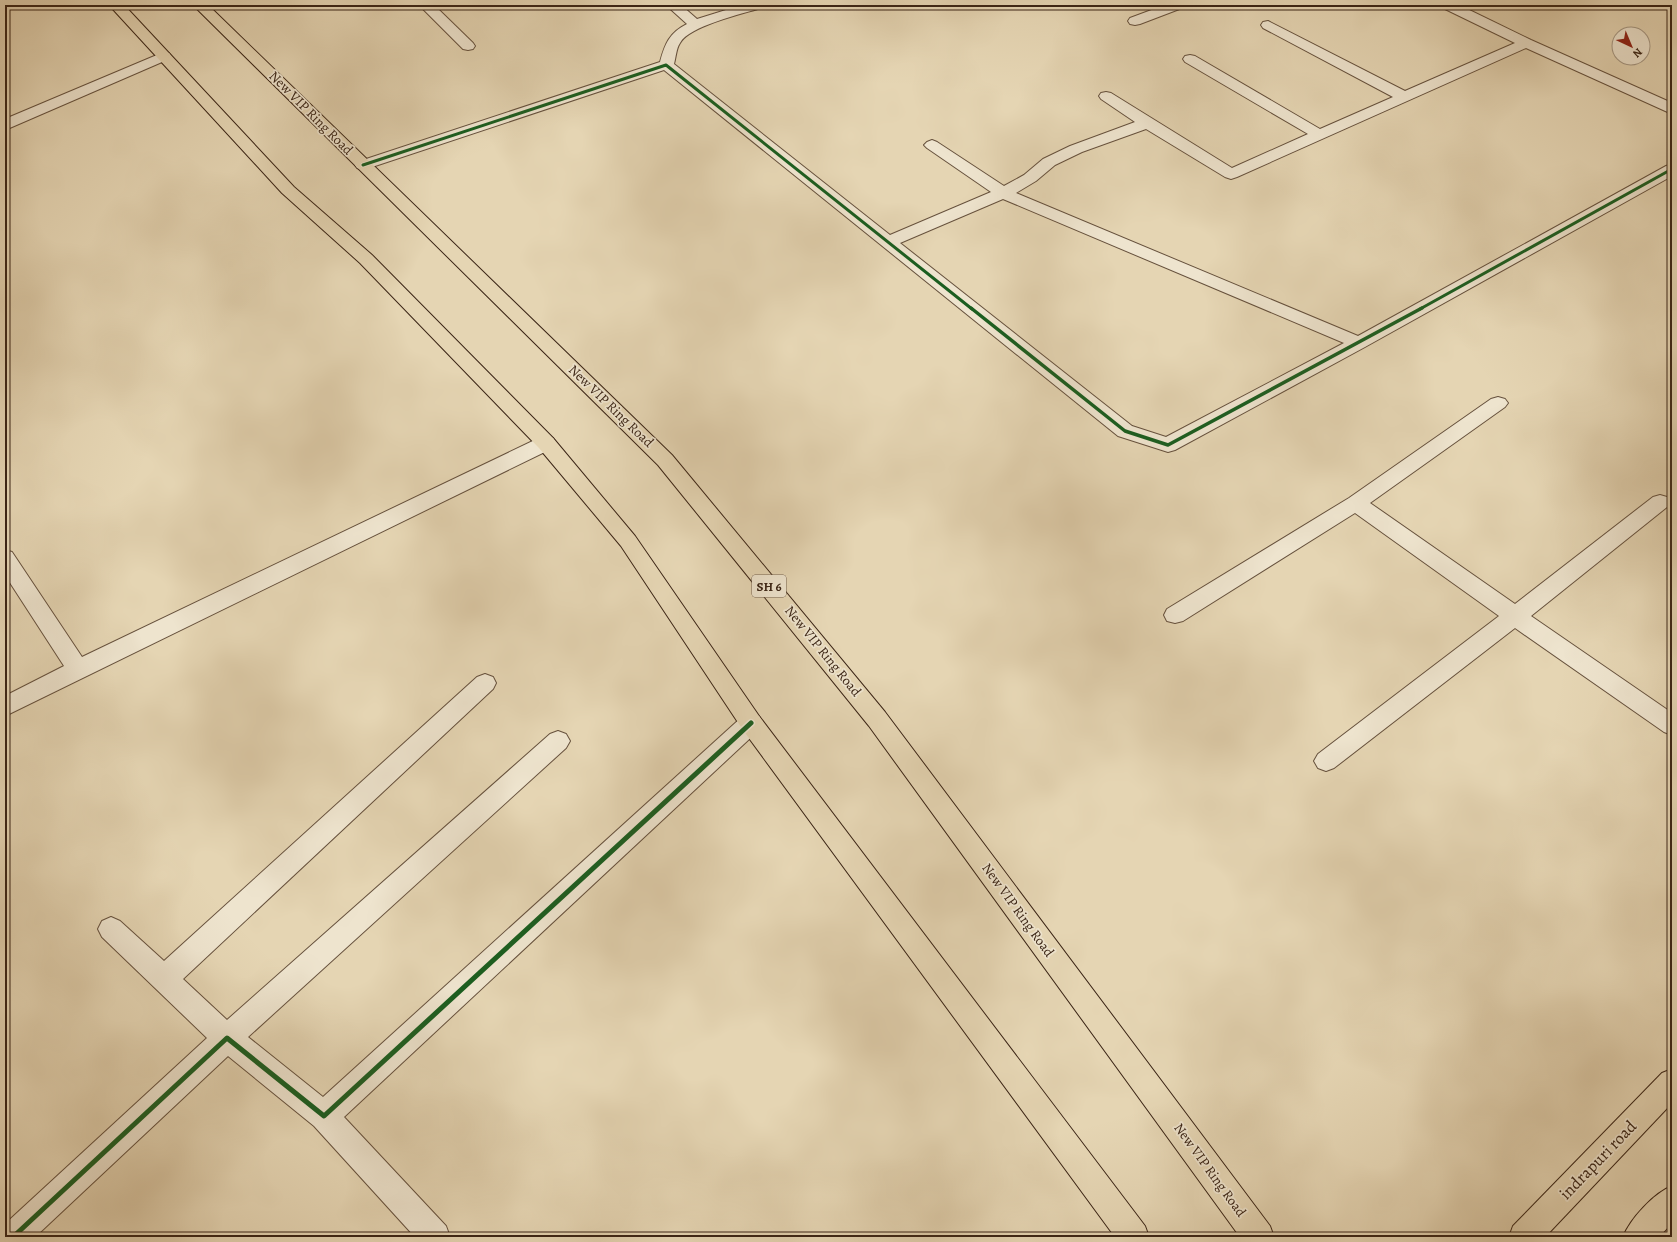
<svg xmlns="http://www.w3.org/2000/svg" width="1677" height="1242" font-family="Alegreya,serif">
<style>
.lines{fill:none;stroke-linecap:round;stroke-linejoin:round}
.minor-casing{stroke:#66513d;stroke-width:2}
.primary-casing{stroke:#3b2516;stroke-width:2}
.minor{fill:#eee4ce;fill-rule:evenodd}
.primary{fill:#e5d5b3;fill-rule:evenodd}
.cycleway-far2-casing{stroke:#eee4ce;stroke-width:5}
.cycleway-far1-casing{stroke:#eee4ce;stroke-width:6}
.cycleway-casing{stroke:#eee4ce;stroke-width:8}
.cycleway-far2{stroke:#1b5e20;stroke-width:3}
.cycleway-far1{stroke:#1b5e20;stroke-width:3.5}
.cycleway{stroke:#1b5e20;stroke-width:5}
.labels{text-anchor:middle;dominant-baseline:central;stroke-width:3.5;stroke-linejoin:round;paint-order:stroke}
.shield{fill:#eee4ce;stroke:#715e4d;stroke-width:1}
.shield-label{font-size:13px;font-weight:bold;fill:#3b2516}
.street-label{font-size:14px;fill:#3b2516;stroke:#eee4ce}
.near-street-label{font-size:17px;fill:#3b2516;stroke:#eee4ce}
</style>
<rect width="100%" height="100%" fill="#e5d5b3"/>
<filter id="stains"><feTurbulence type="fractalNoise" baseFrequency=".005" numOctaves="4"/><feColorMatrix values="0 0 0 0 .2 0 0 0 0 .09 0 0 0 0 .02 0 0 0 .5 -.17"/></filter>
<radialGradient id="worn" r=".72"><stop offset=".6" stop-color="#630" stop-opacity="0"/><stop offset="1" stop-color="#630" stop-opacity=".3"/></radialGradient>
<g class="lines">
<defs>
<g id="minor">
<polygon points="419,5 434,5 473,43 475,46 473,49 468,50 463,49"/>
<path d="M666 5H681L697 19 742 5H763L761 8C742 14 689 26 680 43 676 49 676 57 674 64L890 235 991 192 927 148 924 145 927 142 932 140 937 142 1004 186 1024 175 1043 159 1070 146 1135 122 1101 99 1099 96 1101 93 1106 92 1111 93 1232 168 1308 134 1185 62 1183 59 1185 56 1190 55 1195 56 1320 129 1393 97 1263 28 1261 25 1263 22 1268 21 1405 91 1515 43 1443 8 1441 5H1459L1531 40 1672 103V114L1526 48 1237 177 1231 179 1225 177 1146 129 1082 152 1055 165 1036 181 1016 193 1358 336 1666 166 1672 164V176L1365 347 1175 450 1168 452 1118 436 664 70 369 168 363 170 357 168 355 165 357 162 660 62C665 44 669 33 687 24ZM1003 199 1344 343 1166 437 1132 426 900 243Z"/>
<polygon points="1165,5 1184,5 1182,8 1140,24 1135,25 1130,24 1128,21 1130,18"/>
<polygon points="164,52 169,53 171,56 169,59 5,130 5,119"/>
<polygon points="1498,397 1505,399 1508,403 1505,407 1370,503 1515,604 1653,497 1660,495 1667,497 1670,502 1667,507 1531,616 1672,713 1672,735 1664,732 1515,628 1334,768 1326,771 1318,768 1314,761 1318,754 1499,616 1355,513 1183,621 1175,623 1167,621 1164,615 1167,609 1349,498 1491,399"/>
<polygon points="546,436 553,438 556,443 553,448 5,716 5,696 64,666 5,575 5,550 12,552 82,657 539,438"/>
<polygon points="485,674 493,677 496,683 493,689 183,979 227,1020 550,734 558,731 566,734 570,741 566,748 248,1037 323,1097 743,716 751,713 759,716 763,723 759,730 344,1117 446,1226 450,1237 415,1237 314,1126 228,1056 35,1237 5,1237 5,1224 207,1038 102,937 98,929 102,921 111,917 120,921 164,961 477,677"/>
</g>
<g id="primary">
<polygon points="109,5 124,5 294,187 372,255 553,438 635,536 759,716 1145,1226 1149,1237 1115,1237 743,730 621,546 539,448 360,263 282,193"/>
<polygon points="193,5 208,5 672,455 885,712 1270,1226 1274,1237 1240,1237 869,726 658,465"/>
<polygon points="1672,1069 1672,1103 1545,1237 1509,1237 1513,1226 1662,1073"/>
<path d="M1672 1186V1223L1659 1237H1623C1630 1219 1654 1193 1672 1186Z"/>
</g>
</defs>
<use href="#minor" class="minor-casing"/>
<use href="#primary" class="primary-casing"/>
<use href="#minor" class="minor"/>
<use href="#primary" class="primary"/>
<defs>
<g id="cycleway-far2">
<polyline points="363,165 666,65 972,309"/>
<polyline points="1420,309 1672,169"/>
</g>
<polyline id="cycleway-far1" points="971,308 1125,431 1168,445 1422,308"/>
<polyline id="cycleway" points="13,1237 227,1038 324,1116 751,723"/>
</defs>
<use href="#cycleway-far2" class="cycleway-far2-casing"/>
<use href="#cycleway-far1" class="cycleway-far1-casing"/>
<use href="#cycleway" class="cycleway-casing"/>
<use href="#cycleway-far2" class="cycleway-far2"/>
<use href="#cycleway-far1" class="cycleway-far1"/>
<use href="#cycleway" class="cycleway"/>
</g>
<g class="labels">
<rect class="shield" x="752" y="575" width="34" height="22" rx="3"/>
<g class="shield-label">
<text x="769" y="586">SH 6</text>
</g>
<g class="street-label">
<text transform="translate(311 113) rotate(45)">New VIP Ring Road</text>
<text transform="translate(611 406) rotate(44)">New VIP Ring Road</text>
<text transform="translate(823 651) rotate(51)">New VIP Ring Road</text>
<text transform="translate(1018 910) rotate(54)">New VIP Ring Road</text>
<text transform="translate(1210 1170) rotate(54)">New VIP Ring Road</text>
</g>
<g class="near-street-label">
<text transform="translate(1598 1160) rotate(-46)">indrapuri road</text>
</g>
</g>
<rect width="1677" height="1242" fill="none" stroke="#e5d5b3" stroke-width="20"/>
<rect x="6" y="6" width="1665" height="1230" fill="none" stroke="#3b2516" stroke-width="2"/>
<rect x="10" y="10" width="1657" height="1222" fill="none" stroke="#3b2516"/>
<g transform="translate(1631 46) rotate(136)"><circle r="19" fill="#eee4ce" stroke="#a69884"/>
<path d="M0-3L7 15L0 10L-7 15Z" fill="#8f2418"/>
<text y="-6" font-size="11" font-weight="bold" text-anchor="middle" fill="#3b2516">N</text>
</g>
<rect width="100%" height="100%" filter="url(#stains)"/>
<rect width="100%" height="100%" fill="url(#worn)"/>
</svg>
